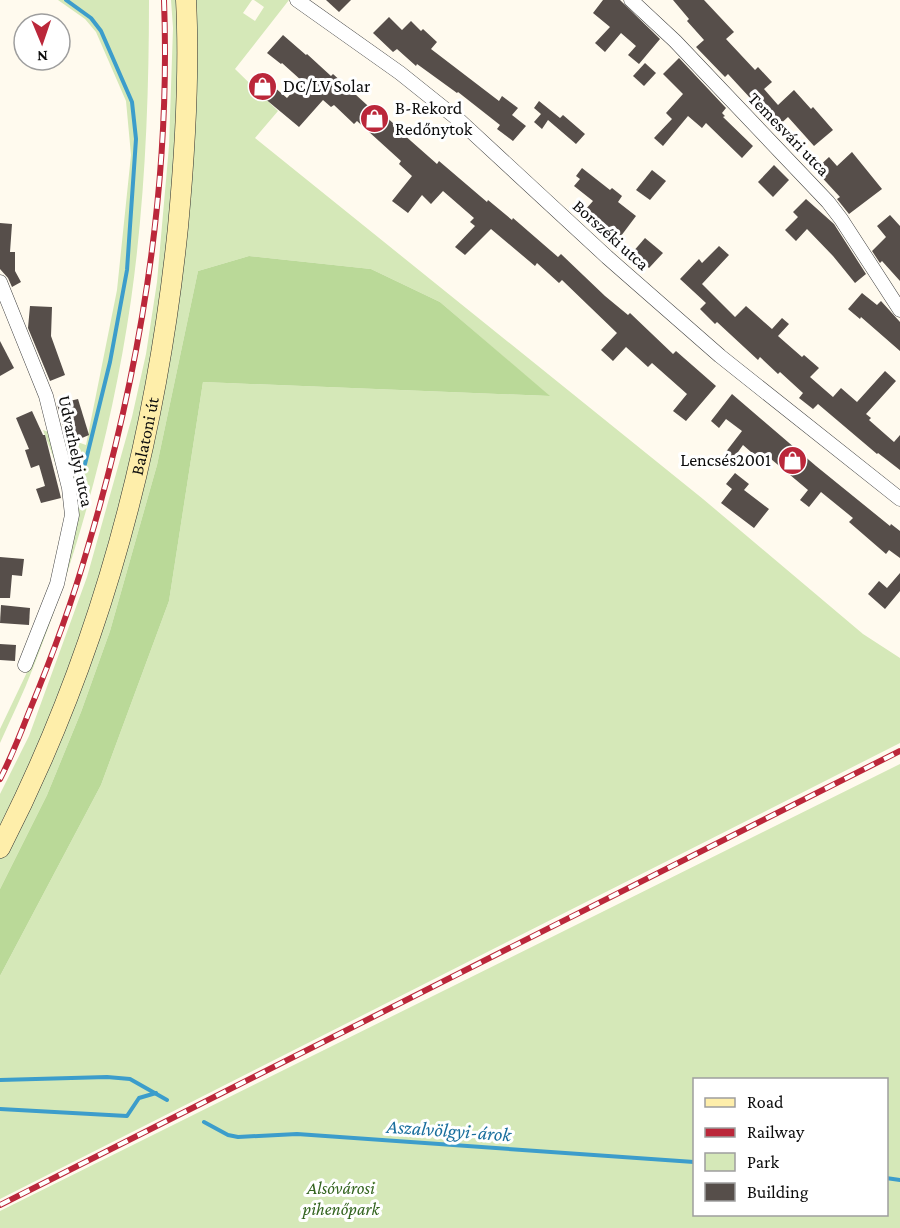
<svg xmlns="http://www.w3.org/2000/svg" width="900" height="1228" font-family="'Crimson Pro',serif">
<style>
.green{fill:#d5e8b8;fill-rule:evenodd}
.forest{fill:#bad998}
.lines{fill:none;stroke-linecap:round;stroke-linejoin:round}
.stream{stroke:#3c9dcb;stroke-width:4}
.building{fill:#564e4a}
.minor-casing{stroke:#404040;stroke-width:15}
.secondary-casing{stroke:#2f2f2f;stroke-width:21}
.minor{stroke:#fff;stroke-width:14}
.secondary{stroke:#feeeaa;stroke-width:20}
.rail-casing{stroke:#bb273a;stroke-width:6}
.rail{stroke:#fff;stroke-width:4;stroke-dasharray:11;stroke-linecap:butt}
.labels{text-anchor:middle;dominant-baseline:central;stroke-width:6;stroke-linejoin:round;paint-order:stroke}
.poi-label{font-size:18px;fill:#0d0d0d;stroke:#fff;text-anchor:start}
.street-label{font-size:18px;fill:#0d0d0d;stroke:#fff}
.park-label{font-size:18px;font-style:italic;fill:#33641f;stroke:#fff}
.water-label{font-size:20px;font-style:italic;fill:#196e9d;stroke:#fff}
</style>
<rect width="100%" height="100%" fill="#fffaee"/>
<g class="green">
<path d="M58 0H149C149 100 145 201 131 300 113 425 79 551 33 668 23 694 11 718 0 743V729L29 668 20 666 19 662C42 615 69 560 65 505 63 479 52 454 43 430L86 445 117 290 131 155 126 101 96 32 85 19Z"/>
<polygon points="171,0 252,0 243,13 255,21 264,7 254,0 289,0 235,69 278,111 255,138 703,499 863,634 900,658 900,743 0,1199 0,976 101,785 169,601 203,382 549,396 440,302 371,269 249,256 198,271 157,465 110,631 81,712 47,795 0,889 0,794 29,736 87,577 132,417 146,354 157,282 169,146 173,28"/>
<path d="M900 764V1228H0V1211ZM694 1080H886V1214H694Z"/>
</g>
<polygon class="forest" points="249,256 371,269 440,302 550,396 203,382 169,601 101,785 0,976 0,889 47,795 81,712 110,631 157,465 198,271"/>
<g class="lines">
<g class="stream">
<polyline points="66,0 91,18 101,31 132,102 136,139 127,270 110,362 85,464"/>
<polyline points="0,1080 107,1077 130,1079 167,1100"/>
<polyline points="0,1109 127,1116 139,1098 156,1093"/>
<polyline points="204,1122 228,1135 238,1137 297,1134 694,1162"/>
<polyline points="886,1178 900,1180"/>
</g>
</g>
<g class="building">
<polygon points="326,0 351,0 339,12"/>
<polygon points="603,0 620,0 660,39 639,64 628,55 636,46 621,33 605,52 595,43 610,27 593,13"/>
<polygon points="673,0 704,0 734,32 726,39 755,70 758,67 772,82 764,89 778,105 794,90 811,109 813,107 833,130 814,146 788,117 777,127 728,74 725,77 696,47 704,40 687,21 689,19"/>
<polygon points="389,17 402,30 411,21 421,31 423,29 437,42 431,49 499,101 502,96 518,108 512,115 526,126 513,141 497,129 500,125 458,92 457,93 417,64 416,66 397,49 393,52 373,33"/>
<polygon points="283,35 306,55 307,54 331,76 333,74 378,115 381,112 395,125 394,126 437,164 439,161 487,202 488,200 512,220 513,218 558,257 561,254 605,296 628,315 630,313 673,354 676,351 716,386 686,421 673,411 687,394 652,363 648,367 626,347 613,361 601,350 617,333 562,280 559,283 537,263 535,266 491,229 465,255 455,247 475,226 470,222 474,218 443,191 431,204 422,195 408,213 392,201 412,176 399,164 401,161 357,121 354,124 334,105 331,107 323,100 299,127 251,87 261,76 287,98 302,81 282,63 281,64 267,53"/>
<polygon points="679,58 726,108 722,113 725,116 723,117 753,146 742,158 706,123 702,128 688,116 663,146 654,138 672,119 666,113 683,94 663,74"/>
<polygon points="645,63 656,73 644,86 633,76"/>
<polygon points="539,101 560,118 563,115 585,134 576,144 548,120 542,129 534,122 541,114 534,108"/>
<polygon points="852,152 882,189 849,214 837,199 840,197 815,170 829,157 837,166"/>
<polygon points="774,165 789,180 773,197 758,182"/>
<polygon points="582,168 610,190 612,188 622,196 618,202 636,216 621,236 585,210 593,201 574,186 580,179 576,176"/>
<polygon points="652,170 666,181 650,200 636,190"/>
<polygon points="806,199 834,224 866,274 855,283 833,256 807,229 796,241 785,230 798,217 793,212"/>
<polygon points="890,215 900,226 900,281 882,261 880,263 872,251 886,237 877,226"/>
<polygon points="0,223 12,224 10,252 15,252 15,271 21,282 12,287 8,278 0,269"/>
<polygon points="645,238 663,253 649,268 632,253"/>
<polygon points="719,246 729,255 702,284 735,317 746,306 772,329 782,318 789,324 778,336 802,357 804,355 819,368 810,377 833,397 841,388 857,402 885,371 896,381 866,414 871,418 869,420 894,442 900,435 900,470 878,453 877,454 818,404 813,409 799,398 803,393 780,372 778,374 760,357 758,360 717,322 715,324 700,309 706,303 680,279 699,259 702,263"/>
<polygon points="862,293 877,305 881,301 900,322 900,351 861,317 860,319 848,309"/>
<polygon points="30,306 52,307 51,336 65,375 50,381 28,328"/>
<polygon points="0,341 14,368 0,376"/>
<polygon points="732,394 816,466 890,526 891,524 900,531 900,558 889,550 886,554 849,522 853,518 821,492 809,507 800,500 808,490 771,459 766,465 743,445 733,459 725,453 742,431 726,419 719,428 711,421"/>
<polygon points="78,399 89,435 68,444 57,404"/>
<polygon points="32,411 43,435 45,435 61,498 41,503 36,489 45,486 39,465 31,468 25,450 29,449 16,418"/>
<polygon points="735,473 749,484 744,490 769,509 754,528 721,503 732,489 726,484"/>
<polygon points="0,557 24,559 22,576 12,575 10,598 0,598"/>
<polygon points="900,573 900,591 885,609 868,594 879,581 887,588"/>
<polygon points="1,605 30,608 29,625 0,623"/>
<polygon points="0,644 16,645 15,661 0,660"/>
</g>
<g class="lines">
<defs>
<g id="minor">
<polyline points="297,0 400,73 460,121 607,257 720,356 900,499"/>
<polyline points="631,0 675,41 828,202 841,219 900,310"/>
<polyline points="0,282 46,396 69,488 72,515 57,584 25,665"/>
</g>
<g id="secondary">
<path id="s1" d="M0 848C99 655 156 443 178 227 185 152 190 76 186 0"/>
</g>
</defs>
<use href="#minor" class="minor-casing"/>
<use href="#secondary" class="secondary-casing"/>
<use href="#minor" class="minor"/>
<use href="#secondary" class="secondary"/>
<defs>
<g id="rail">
<path d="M0 779C11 758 20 735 29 712 51 659 71 606 87 550 140 373 171 186 164 0"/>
<polyline points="0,1205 900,751"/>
</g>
</defs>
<use href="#rail" class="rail-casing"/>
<use href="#rail" class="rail"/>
</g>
<defs>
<symbol id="shop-disc" viewBox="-11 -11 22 22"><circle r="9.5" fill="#bb273a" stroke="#fff"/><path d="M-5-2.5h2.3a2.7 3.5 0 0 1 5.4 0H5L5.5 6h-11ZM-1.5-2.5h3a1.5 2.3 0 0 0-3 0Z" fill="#fff"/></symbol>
</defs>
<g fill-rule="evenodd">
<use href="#shop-disc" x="246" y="70" width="33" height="33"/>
<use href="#shop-disc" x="358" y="102" width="33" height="33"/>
<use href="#shop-disc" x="776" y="444" width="33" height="33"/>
</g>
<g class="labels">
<g class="poi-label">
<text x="283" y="86">DC/LV Solar</text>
<text x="395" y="108">B-Rekord<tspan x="395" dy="21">Redőnytok</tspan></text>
<text x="771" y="460" text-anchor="end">Lencsés2001</text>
</g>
<g class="street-label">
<text transform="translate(789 134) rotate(46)">Temesvári utca</text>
<text transform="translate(611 235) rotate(42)">Borszéki utca</text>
<text stroke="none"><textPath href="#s1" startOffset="438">Balatoni út</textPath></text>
<text transform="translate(76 451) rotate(78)">Udvarhelyi utca</text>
</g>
<g class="park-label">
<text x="341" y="1188">Alsóvárosi<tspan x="341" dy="21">pihenőpark</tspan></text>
</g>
<g class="water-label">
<text transform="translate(449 1130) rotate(4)">Aszalvölgyi-árok</text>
</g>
</g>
<rect x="693" y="1078" width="195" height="138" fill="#ffffff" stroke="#9e9e9e" stroke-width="1.5"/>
<rect x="705" y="1098" width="30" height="9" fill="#feeeaa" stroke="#9e9e9e" stroke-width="1.5"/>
<text x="747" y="1108" font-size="18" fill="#0d0d0d">Road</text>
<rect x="705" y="1128" width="30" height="9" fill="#bb273a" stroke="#9e9e9e" stroke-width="1.5"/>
<text x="747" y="1138" font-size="18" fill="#0d0d0d">Railway</text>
<rect x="705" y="1153" width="30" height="18" fill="#d5e8b8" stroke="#9e9e9e" stroke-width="1.5"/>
<text x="747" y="1168" font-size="18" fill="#0d0d0d">Park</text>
<rect x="705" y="1183" width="30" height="18" fill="#564e4a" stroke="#9e9e9e" stroke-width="1.5"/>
<text x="747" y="1198" font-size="18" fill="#0d0d0d">Building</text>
<g transform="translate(42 42) rotate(178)"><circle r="28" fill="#ffffff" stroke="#9e9e9e" stroke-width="1.5"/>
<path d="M0-4.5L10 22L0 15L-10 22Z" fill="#bb273a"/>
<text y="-9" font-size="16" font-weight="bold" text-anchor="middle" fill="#0d0d0d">N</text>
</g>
</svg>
